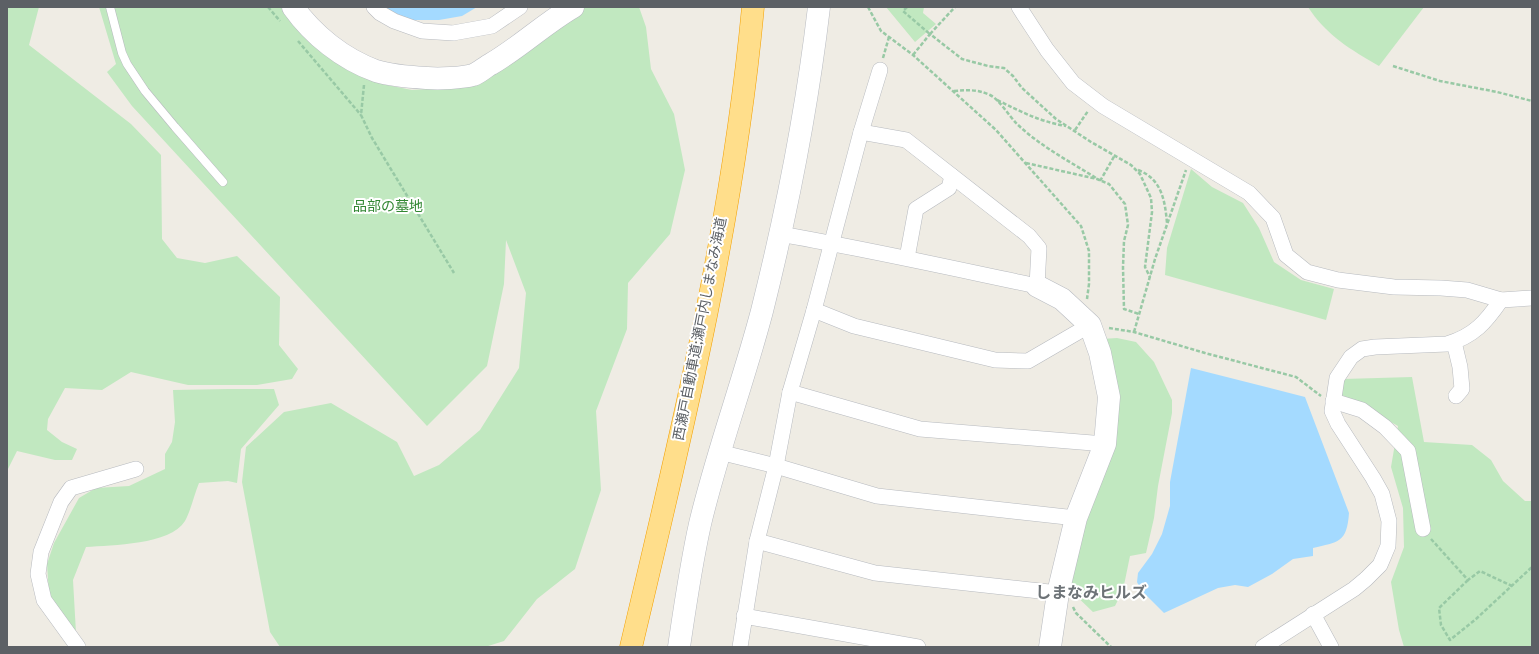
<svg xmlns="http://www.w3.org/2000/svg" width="1539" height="654" font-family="Overpass,'Noto Sans JP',sans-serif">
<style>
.green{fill:#c1e8c0}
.water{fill:#a4daff}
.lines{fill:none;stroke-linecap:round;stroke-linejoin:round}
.lane-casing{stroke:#b7babf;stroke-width:9}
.street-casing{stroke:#b7babf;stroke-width:16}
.secondary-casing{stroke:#b8bbc1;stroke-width:23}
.highway-casing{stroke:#f3a000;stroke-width:23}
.path{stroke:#98c9a5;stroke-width:2.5;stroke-dasharray:4 2;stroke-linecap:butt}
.lane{stroke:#fff;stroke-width:8}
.street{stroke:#fff;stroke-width:15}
.secondary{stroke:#fff;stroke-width:22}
.highway{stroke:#ffde8b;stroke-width:22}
.labels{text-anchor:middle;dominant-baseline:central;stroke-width:4;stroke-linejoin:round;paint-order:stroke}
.park-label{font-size:14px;fill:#328733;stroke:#fff}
.street-label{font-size:14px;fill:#5c6065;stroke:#fff}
.quarter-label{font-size:16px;font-weight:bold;fill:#6d7377;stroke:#fff}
</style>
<rect width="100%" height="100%" fill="#efece4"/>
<g class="green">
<polygon points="7,7 39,7 29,45 131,124 161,155 162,239 177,258 205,263 237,256 280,297 279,345 298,369 292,379 257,385 188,385 131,372 102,390 65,388 48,419 47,430 62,442 77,449 72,460 55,460 17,451 7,471"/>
<polygon points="99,7 284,7 354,73 382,84 412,90 445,88 586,7 639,7 646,27 651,69 674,114 685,170 670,234 628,283 627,329 596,411 601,490 575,569 537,599 504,641 485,647 280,647 270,632 242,482 246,447 284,412 331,403 397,442 414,476 439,465 480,430 519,368 526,293 506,240 504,284 487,366 427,426 132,106 107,72 116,64"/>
<polygon points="886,7 924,7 923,13 936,24 915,42"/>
<path d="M1308 7H1424L1379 66C1351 50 1326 35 1308 7Z"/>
<polygon points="1191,169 1212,187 1243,203 1259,228 1274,262 1301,280 1334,289 1326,320 1165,275 1167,248"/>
<polygon points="1117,338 1136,342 1154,362 1172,400 1172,413 1158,486 1154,518 1146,553 1130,556 1123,590 1115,606 1093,612 1067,587 1087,512 1109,448 1101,339"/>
<polygon points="1412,377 1424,442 1472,445 1491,460 1503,481 1525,501 1532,501 1532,647 1404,647 1399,630 1391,582 1404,547 1403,508 1391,467 1398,426 1342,395 1343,379"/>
<path d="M228 389H274L279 405 241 449 237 483 228 481 199 483C194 495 191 510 185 521 170 545 112 545 86 547L73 580 76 633 49 595 47 564 54 543 79 498 96 488 129 486 165 469V454L172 442 175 422 173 390Z"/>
</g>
<g class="water">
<polygon points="383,7 477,7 462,16 439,20 409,20"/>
<path d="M1191 368 1305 397 1349 513C1347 543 1338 542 1313 548V556L1293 559 1272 574 1248 587 1235 585 1218 588 1164 613 1141 590 1137 582 1138 573 1152 554 1162 534 1170 506V482Z"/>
</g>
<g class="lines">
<defs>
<polyline id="lane" points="110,7 122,53 127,64 145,91 175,127 223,182"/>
<g id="street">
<polyline points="374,7 380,13 394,21 422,31 453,33 492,26 520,7"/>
<polyline points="1019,7 1047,50 1073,83 1103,106 1249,193 1273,218 1286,255 1307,272 1338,280 1394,287 1441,288 1467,290 1501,300 1532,298"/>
<polyline points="861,132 880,70"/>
<polyline points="907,258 916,209 949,188 952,176"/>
<polyline points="814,310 854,326 995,360 1028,361 1090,325"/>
<polyline points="1454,342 1460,367 1462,389 1456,396"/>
<polyline points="790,392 920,429 1105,444"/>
<polyline points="1333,401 1362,410 1385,427 1408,451 1423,529"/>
<polyline points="719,452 776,466 877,496 1076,518"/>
<polyline points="757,541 875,573 1058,593"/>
<polyline points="1313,614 1331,647"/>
<polyline points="744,616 918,647"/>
<polyline points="78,647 44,600 38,574 41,552 61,502 71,488 136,469"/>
<path d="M740 647 757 541 776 466 790 392 814 310 861 132 906 140 1029 236 1039 248 1037 286C951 268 866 249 780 234"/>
<path d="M1263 647 1354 589 1366 579 1380 565 1383 558 1388 546 1389 521 1382 494 1373 478 1338 424 1332 411 1337 378 1351 357 1362 349 1375 347 1447 344C1474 336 1486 322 1501 300"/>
</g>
<g id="secondary">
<path d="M293 7C313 35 343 59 376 71 392 76 410 77 427 78 439 79 462 78 473 75 479 73 485 67 491 64 520 47 544 24 573 7"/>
<polyline points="1037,286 1062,299 1090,325 1100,353 1109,397 1105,444 1076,518 1058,593 1050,647"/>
<path d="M679 647C685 606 691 564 700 524 717 452 743 383 762 311 787 211 807 109 819 7"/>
</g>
<path id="highway" d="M631 647C681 436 733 224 753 7"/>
</defs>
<use href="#lane" class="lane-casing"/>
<use href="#street" class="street-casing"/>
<use href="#secondary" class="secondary-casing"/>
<use href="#highway" class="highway-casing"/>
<g class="path">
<polyline points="268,7 280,21"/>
<polyline points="868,7 881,31 913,55 996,130 1081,226 1089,251 1089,284 1087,299"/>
<polyline points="907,7 903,11 931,35"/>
<polyline points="930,34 955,7"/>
<polyline points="298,41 361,115"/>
<polyline points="913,55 930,34 962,59 988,66 1004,68 1013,76 1022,88 1056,119 1091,142 1131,165 1140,174 1151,198 1152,212 1145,267 1150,277"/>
<polyline points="883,58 889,37"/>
<polyline points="1393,66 1440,81 1497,92 1532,101"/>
<polyline points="364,85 361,115 372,138 454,273"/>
<path d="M954 91C967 90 977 89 990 95 999 99 1009 116 1017 124 1040 146 1069 161 1096 178"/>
<path d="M997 100C1022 112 1038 121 1066 126"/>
<polyline points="1075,130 1088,111"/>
<polyline points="1026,163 1097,179 1109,184 1125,204 1128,225 1124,241 1123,267 1124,309 1139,314"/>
<path d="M1138 170C1162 179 1165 201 1167 223"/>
<polyline points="1100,181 1115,155"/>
<polyline points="1109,328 1134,332 1205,353 1296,377 1321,396"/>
<polyline points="1134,332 1155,259 1186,170"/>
<polyline points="1431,539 1468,580 1480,571 1512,586"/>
<polyline points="1468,580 1439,608 1441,625 1450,640 1476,619 1532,567"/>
<polyline points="1073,607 1076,613 1111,647"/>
</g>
<use href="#lane" class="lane"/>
<use href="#street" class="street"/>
<use href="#secondary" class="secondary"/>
<use href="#highway" class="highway"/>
</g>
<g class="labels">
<g class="park-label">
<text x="388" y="207">品部の墓地</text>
</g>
<g class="street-label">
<text transform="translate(701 329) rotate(-79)">西瀬戸自動車道;瀬戸内しまなみ海道</text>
</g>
<g class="quarter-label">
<text x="1091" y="594">しまなみヒルズ</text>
</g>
</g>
<rect width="1539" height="654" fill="none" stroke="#5c6065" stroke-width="16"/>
</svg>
